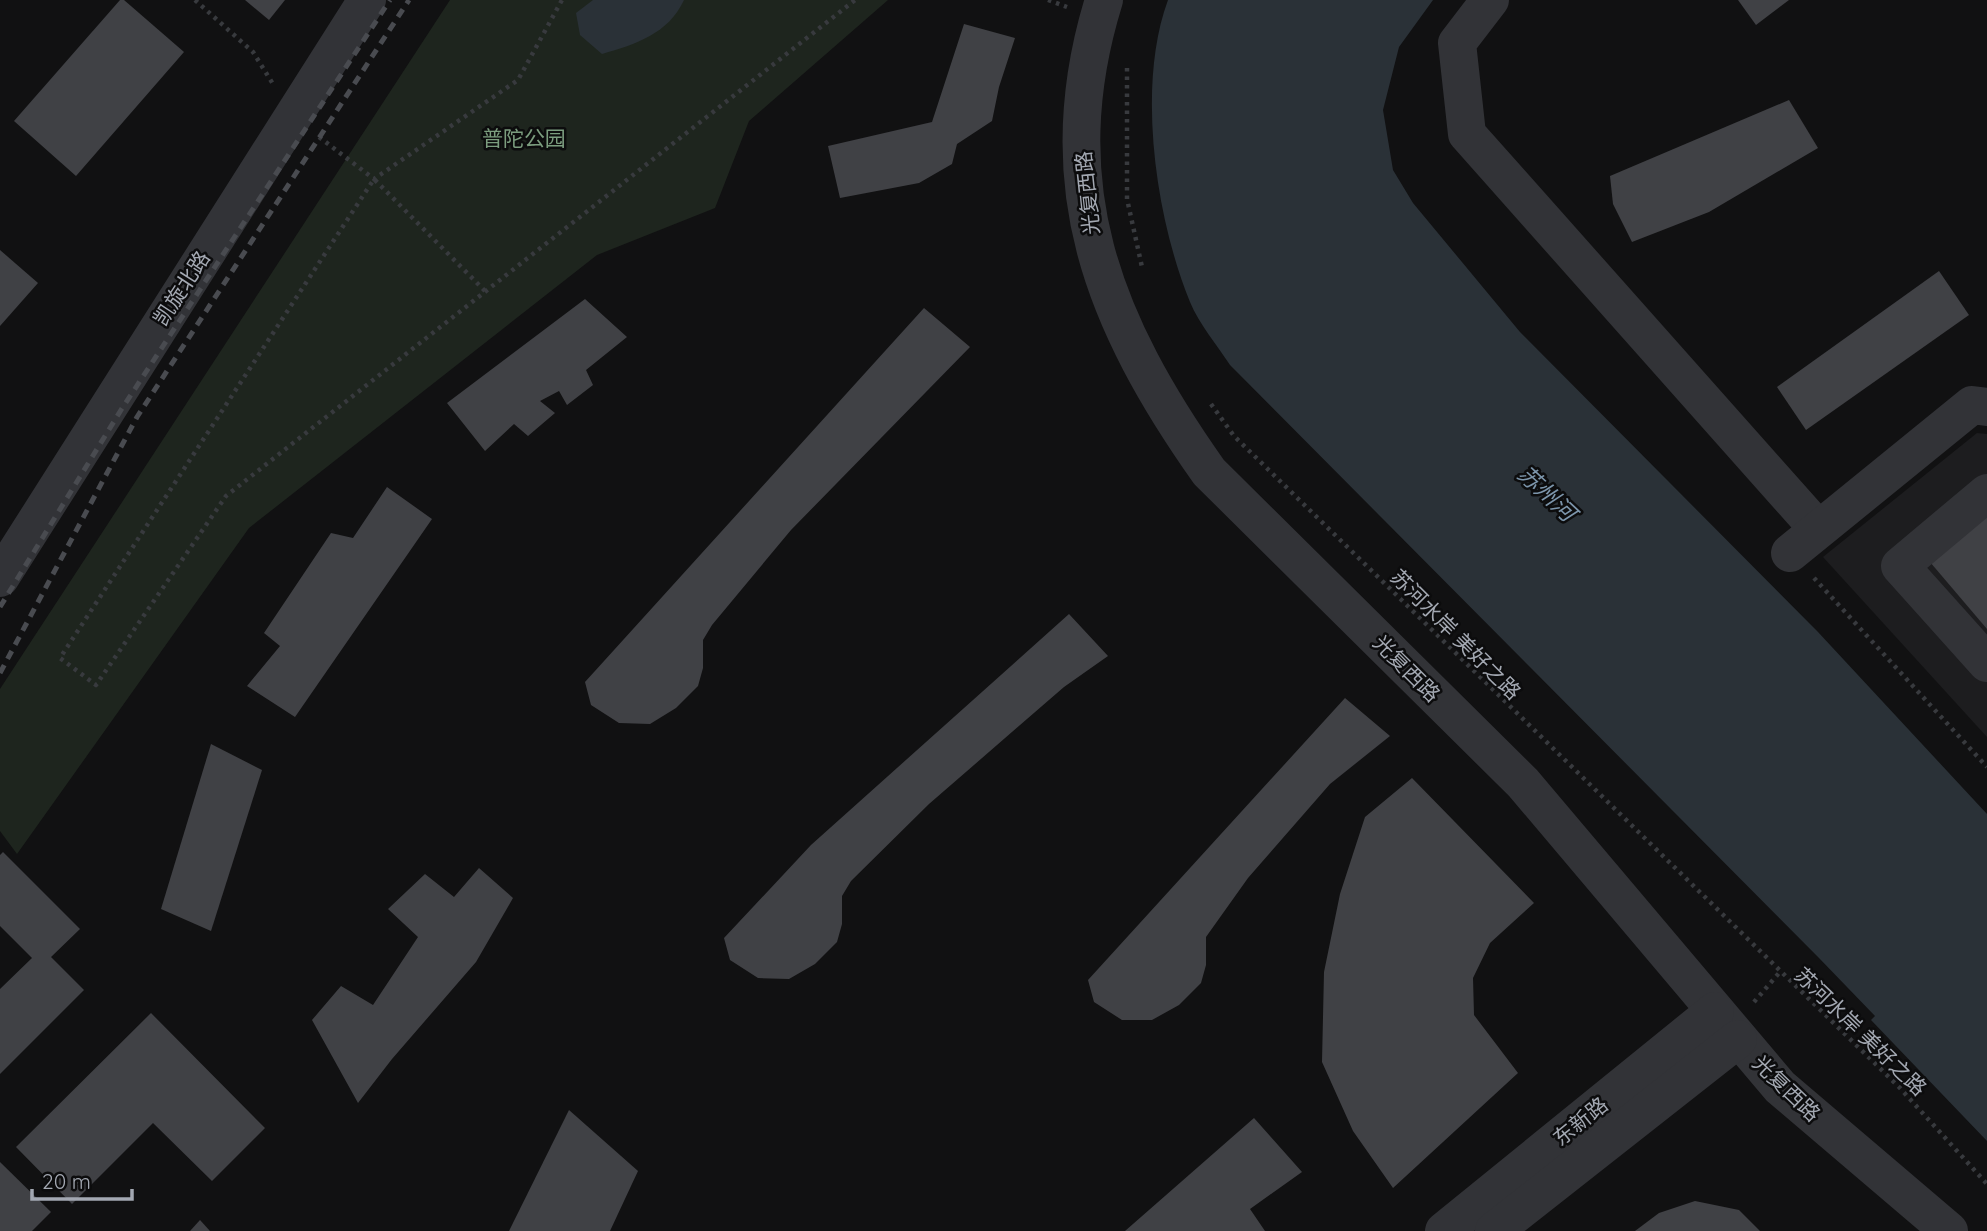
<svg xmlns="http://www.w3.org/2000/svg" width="1987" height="1231" font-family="Quicksand,'Noto Sans SC',sans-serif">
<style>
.built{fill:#1d1d1f}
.green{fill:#1e251e}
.water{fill:#2a3137}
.building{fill:#404145}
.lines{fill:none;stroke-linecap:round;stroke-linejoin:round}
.path{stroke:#383a3e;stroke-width:4.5;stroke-dasharray:3.5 5;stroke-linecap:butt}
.minor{stroke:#323337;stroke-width:38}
.rail{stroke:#494b50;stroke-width:5;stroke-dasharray:9 7;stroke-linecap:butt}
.labels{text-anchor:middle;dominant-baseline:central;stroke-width:5;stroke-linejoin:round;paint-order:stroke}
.park-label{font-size:21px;fill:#7b9c7e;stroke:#0c0c0d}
.street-label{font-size:21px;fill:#a3a8b2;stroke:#0c0c0d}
.water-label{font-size:23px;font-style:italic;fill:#7c95ab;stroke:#0c0c0d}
</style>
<rect width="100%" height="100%" fill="#111112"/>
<polygon class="built" points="1977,433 1987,434 1987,737 1823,557"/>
<polygon class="green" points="450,0 888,0 749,121 715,208 597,255 249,528 17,854 0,831 0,689"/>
<g class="water">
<path d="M593 0H684C668 34 636 44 602 54L580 35 576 13Z"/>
<path d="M1168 0H1433L1399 47 1383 110 1393 170 1413 203 1520 332 1818 632 1987 814V1141L1871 1020 1875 1016 1819 958 1230 365C1217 345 1199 324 1190 302 1156 219 1136 86 1168 0Z"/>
</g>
<g class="building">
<polygon points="120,0 124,0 184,52 76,176 14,121"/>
<polygon points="245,0 285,0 269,20"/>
<polygon points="1738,0 1789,0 1756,25"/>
<polygon points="964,24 1015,38 999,87 992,121 957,144 952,164 919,183 840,198 828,146 932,122"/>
<polygon points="1789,100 1818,148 1709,212 1632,242 1613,204 1610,176"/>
<polygon points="0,250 38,283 0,326"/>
<polygon points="1939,271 1969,315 1806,430 1777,387"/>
<polygon points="585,299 627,337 586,370 593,385 567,405 559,391 540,401 555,413 528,436 514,424 485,451 447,403"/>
<polygon points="924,308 970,347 791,530 712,625 703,640 703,668 698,686 676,708 650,724 619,723 591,705 585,682"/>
<polygon points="387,487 432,519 295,717 247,686 280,646 264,633 331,533 353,538"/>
<polygon points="1987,513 1987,629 1930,562"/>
<polygon points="1069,614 1108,656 1064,687 929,804 851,881 842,896 842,924 837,942 815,964 789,979 758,978 730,960 724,938 811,845"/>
<polygon points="1345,698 1390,736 1330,784 1248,878 1206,937 1206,965 1201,983 1179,1005 1152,1020 1122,1020 1094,1002 1088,980"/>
<polygon points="211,744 262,770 211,931 161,909"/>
<polygon points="1412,778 1534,903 1490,943 1473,978 1474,1015 1518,1073 1393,1188 1353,1131 1322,1062 1324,972 1340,894 1365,817"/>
<polygon points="3,852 80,929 51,957 84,990 0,1074 0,989 32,958 0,926 0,855"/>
<polygon points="479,868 513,898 476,962 392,1059 358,1103 312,1020 341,986 373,1005 418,937 388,909 425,874 454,897"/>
<polygon points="151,1013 265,1128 212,1181 153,1123 72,1204 16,1147"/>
<polygon points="569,1110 638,1171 610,1231 509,1231"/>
<polygon points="1254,1118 1302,1172 1250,1209 1265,1231 1125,1231"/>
<polygon points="0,1162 51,1212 32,1231 0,1231"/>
<polygon points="1695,1201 1739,1210 1760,1231 1635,1231 1659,1213"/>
<polygon points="200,1220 210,1231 190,1231"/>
</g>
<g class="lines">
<g class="path">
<polyline points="195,0 253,52 273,84"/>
<polyline points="1048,0 1067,7"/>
<polyline points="1127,68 1127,199 1142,267"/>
<polyline points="319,137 374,179 518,80 562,0"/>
<polyline points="485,291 374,179 60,658 96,685 226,496 855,0"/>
<polyline points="1211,404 1234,436 1899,1087 1987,1184"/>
<polyline points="1814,578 1987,767"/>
<polyline points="1754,1002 1779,973"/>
</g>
<g class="minor">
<path d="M1104 0C1047 184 1103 322 1209 472L1523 783 1780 1087 1949 1231"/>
<polyline points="1490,0 1457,43 1467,134 1818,529"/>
<polyline points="1987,493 1900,566 1987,663"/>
<polyline points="1790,553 1972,405 1987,407"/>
<polyline points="0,578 367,0"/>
<polyline points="1444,1231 1715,1011"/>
<polyline points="1494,1231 1738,1039"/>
</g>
<g class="rail">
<polyline points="0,607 121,410 390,0"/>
<polyline points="0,673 137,417 409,0"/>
</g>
</g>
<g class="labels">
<g class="park-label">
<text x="524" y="138">普陀公园</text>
</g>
<g class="street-label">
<text transform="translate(1087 193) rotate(-96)">光复西路</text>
<text transform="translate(181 288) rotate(-57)">凯旋北路</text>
<text transform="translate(1456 634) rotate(45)">苏河水岸 美好之路</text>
<text transform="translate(1407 668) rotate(45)">光复西路</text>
<text transform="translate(1861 1031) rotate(44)">苏河水岸 美好之路</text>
<text transform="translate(1787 1088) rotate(44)">光复西路</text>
<text transform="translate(1580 1121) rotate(-39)">东新路</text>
</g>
<g class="water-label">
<text transform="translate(1547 493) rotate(43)">苏州河</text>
</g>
</g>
<path d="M32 1189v10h100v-10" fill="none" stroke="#a3a8b2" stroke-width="3.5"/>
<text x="42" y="1189" font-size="21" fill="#a3a8b2" stroke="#0c0c0d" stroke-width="5" paint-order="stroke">20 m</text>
</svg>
